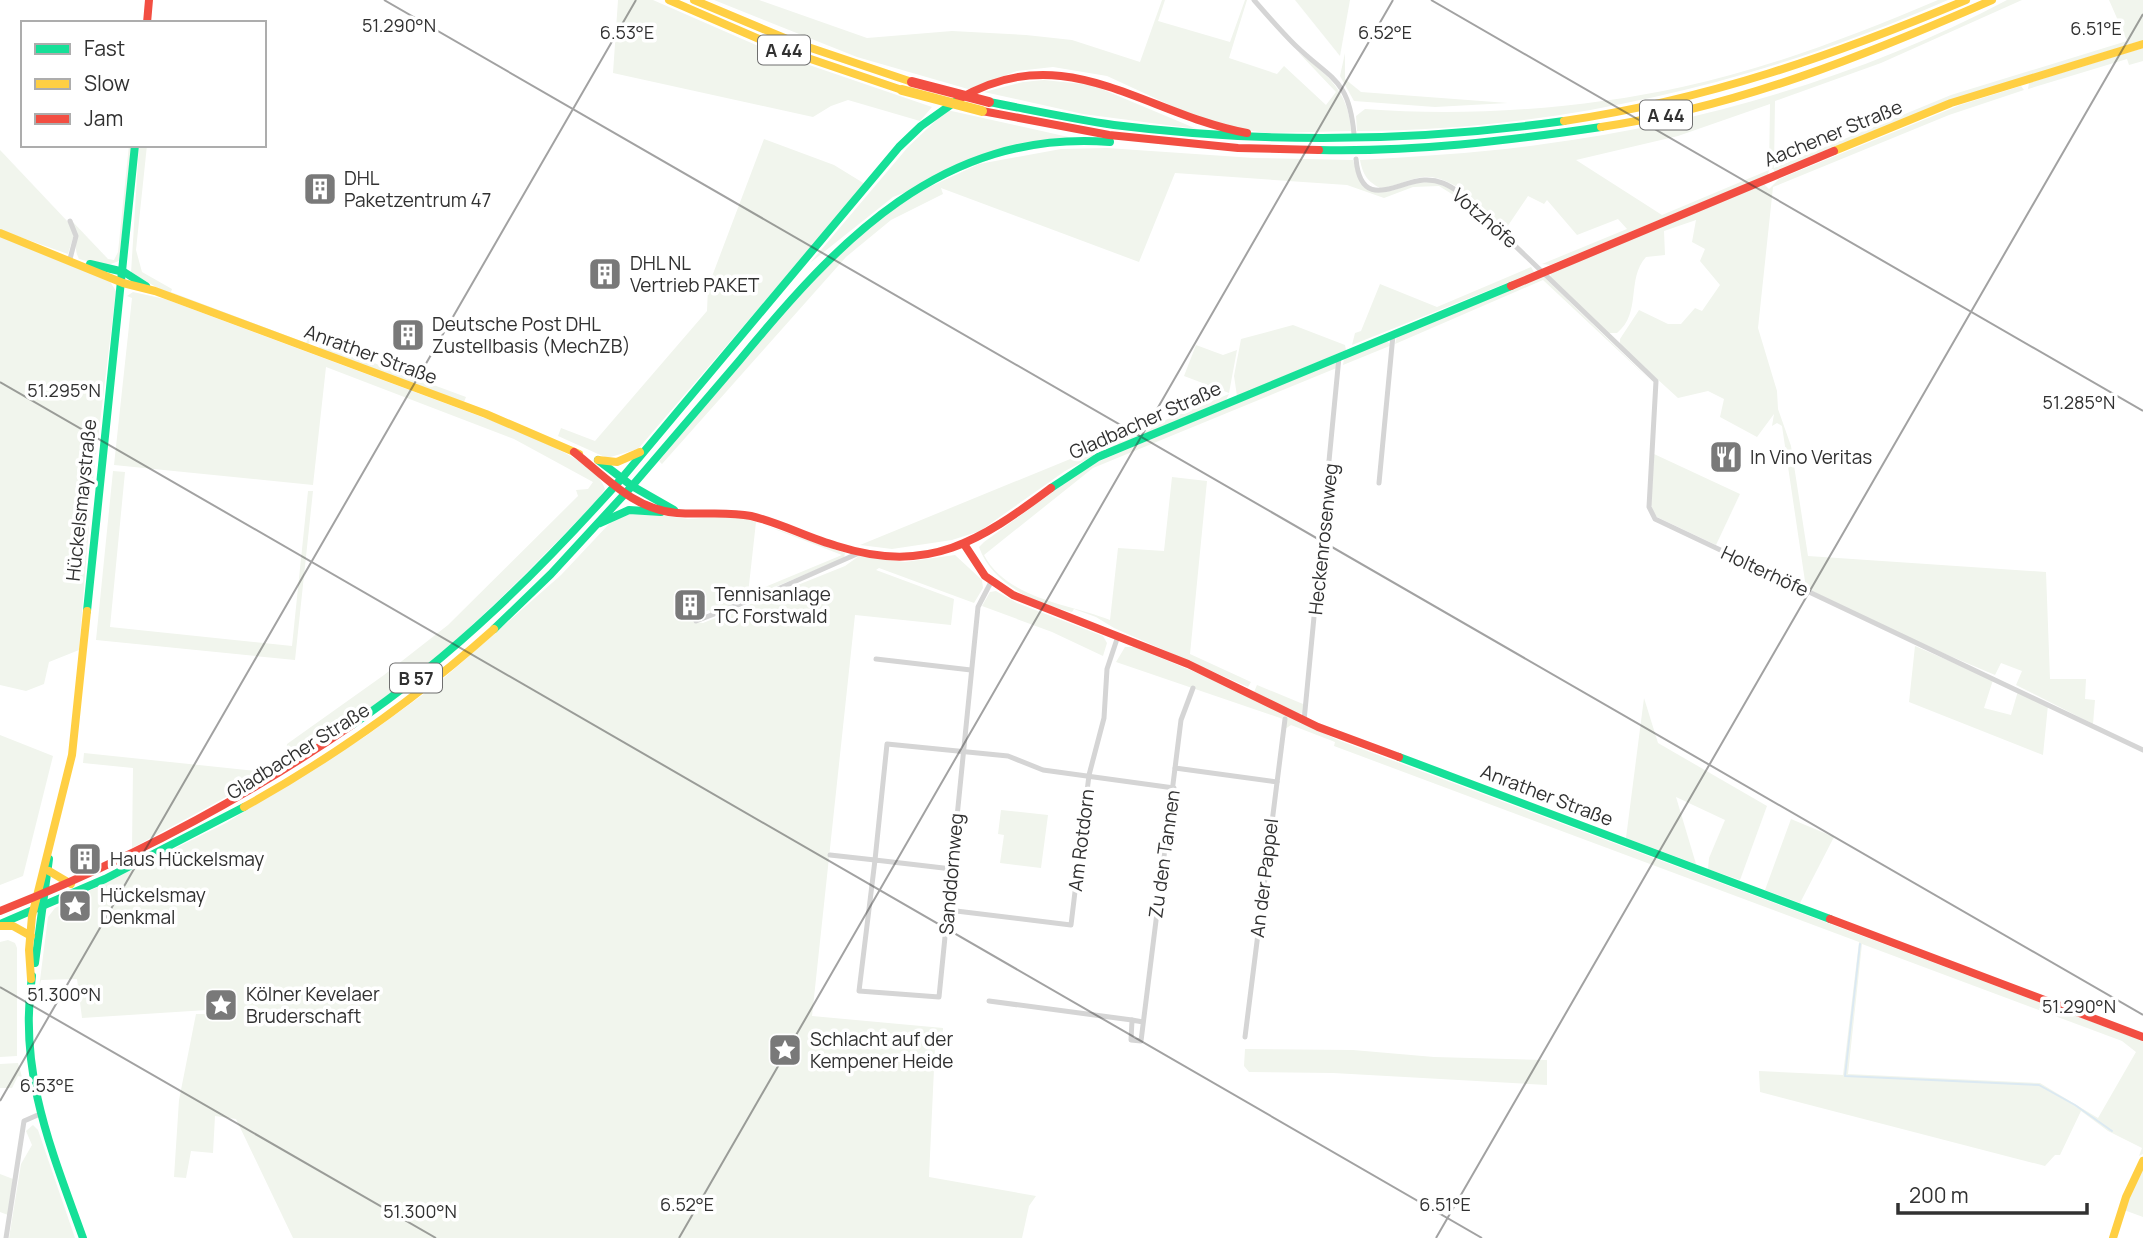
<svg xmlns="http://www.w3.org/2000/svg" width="2143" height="1238" font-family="Manrope,sans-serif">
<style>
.green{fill:#f1f5ed;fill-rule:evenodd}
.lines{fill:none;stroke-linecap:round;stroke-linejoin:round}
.stream{stroke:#dbe9f2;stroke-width:2}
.street{stroke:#d5d5d5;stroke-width:5}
.fast{stroke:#16e098;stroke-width:8}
.slow{stroke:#ffcf43;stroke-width:8}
.jam{stroke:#f24e42;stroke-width:8}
.slow-bridge{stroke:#ffcf43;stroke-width:10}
.jam-bridge{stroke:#f24e42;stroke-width:10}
.ticks{fill:none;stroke:#313131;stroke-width:2;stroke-opacity:0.45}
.labels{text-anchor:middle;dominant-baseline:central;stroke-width:7;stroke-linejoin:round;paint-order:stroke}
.shield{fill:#fff;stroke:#6f6f6f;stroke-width:2}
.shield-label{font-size:18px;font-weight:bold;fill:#313131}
.street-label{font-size:19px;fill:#313131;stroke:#fff}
.poi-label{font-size:19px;fill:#313131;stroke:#fff;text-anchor:start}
.ticks-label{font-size:18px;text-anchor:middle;fill:#313131;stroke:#fff;stroke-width:7;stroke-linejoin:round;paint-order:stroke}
</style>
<rect width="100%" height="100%" fill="#fff"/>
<g class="green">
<polygon points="618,0 653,0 774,53 932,107 920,121 848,100 831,106 813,117 613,73"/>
<path d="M714 0H759L867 38 952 31 1026 35 1072 40 1140 62 1162 0H1165L1158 21 1230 42 1245 0H1247L1229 58 1277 74 1284 66 1326 105 1336 92 1298 52C1328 75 1349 92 1351 131L1267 133 1238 129 1209 123 1107 76 1053 67 1017 71 968 89 857 57Z"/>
<polygon points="1295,0 1350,0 1340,56"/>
<path d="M1938 0H1948C1760 82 1564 130 1357 131L1356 116 1365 109C1467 117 1581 109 1682 87 1770 68 1855 35 1938 0Z"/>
<path d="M2007 0H2022L1881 63 1775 101 1774 168 1951 95 2127 41 2109 0H2143V40L1955 99 1775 172 1773 169 1769 170 1768 175 1550 265 1542 264 1627 229 1618 219 1577 235 1547 200 1544 204 1528 196 1505 230 1517 241C1493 220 1459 174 1423 177 1408 179 1395 187 1380 188 1367 181 1363 175 1360 160 1422 156 1483 153 1544 144 1703 123 1866 75 2007 0ZM1770 104 1769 170 1662 215 1576 160 1678 136Z"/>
<polygon points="2143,48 2143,61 2129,65 2127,59 2028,89 2029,83"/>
<polygon points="1345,53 1345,79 1361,92 1508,103 1435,107 1354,101 1340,76"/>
<polygon points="1044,80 1092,85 1197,129 1083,114 984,92 1023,82"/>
<path d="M2021 86 2024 90 1949 115 1773 187 1758 328 1777 391 1778 409 1791 446 1808 556 2046 572 2050 679H2086L2085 699 2095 700 2093 724 2016 685 2022 671 2001 663 1995 675 1917 642 1806 588 1782 426 1777 423 1772 426 1774 414 1757 437 1720 417 1724 399 1708 391 1678 398 1620 345V339L1639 310 1668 324H1681L1695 308 1702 311 1720 285 1700 261 1705 249 1692 242 1696 220 1664 231 1665 255 1646 257C1626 279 1642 313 1617 333H1608L1550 278 1551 273 1764 184 1769 189 1779 179 1960 105Z"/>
<polygon points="947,110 1073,138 1032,143 893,197 810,263 908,147"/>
<polygon points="764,139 834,165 865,184 638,449 607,458 558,436 561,428 595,441 707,311 708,287"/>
<path d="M129 145H132L119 261 105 266 79 259C72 246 80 233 70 219L108 259 114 260 118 252Z"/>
<polygon points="139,145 147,145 136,250 142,272 172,289 171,292 306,343 308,338 312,340 308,344 167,293 131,273"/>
<path d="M1107 148 1254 158 1353 160C1369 216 1396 182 1429 182 1442 183 1450 189 1460 195L1527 260 1463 201 1439 186 1413 187 1384 198 1347 185 1175 173 1139 262 941 188 943 194 891 220 846 257 662 464 659 461 763 335 856 234 912 195 979 164 1061 149Z"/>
<polygon points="0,150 68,222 74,234 68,254 0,230"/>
<polygon points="0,236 109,280 116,291 92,488 79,650 49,662 44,684 26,691 0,685"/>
<polygon points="1531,267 1534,272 1352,345 1355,333 1361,331 1380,284 1437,307"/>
<polygon points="1543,276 1654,384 1543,280 1395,344 1397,336"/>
<path d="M133 292 165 299 498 423C525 435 597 460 605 489L598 499C533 567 468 635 392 692 311 752 221 801 132 848L133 768 83 763 84 753 256 771 286 753 287 744 384 675 448 625 578 496 576 490 588 489 593 482 514 439 326 367 313 485 114 465 132 298 127 296Z"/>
<polygon points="1293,325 1345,345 1346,350 1237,396 1234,376 1241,339"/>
<polygon points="1386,341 1392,345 1343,365 1344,358"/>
<polygon points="320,343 466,397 464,402 319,350"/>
<polygon points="1196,345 1223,355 1237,350 1229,393 1184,376"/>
<path d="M1335 362 1339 367 1093 468 984 555C1007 599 1070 604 1110 620L1118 548 1164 551 1172 477 1207 481 1190 654 1251 682 1248 687 1114 628 1096 617 1074 609 1072 612C1035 604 992 584 979 547L984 542 1090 465Z"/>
<polygon points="1229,394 1226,400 1101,452 1065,471 980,531 952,540 892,549 860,545"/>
<polygon points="1654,454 1740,494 1716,545 1655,516 1651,505"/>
<polygon points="113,471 125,472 110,627 292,646 308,491 313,491 295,660 96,640"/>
<path d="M630 511 688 519 738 516 845 553 844 558 711 614 709 610 695 616 696 622 703 623 845 566 859 556 905 562 955 555 982 580 983 588 974 603 879 568 876 570 954 599 951 625 855 615 812 1016 943 1028 942 1047H935L929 1177 1036 1196 1029 1206 1022 1238H293L236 1119 215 1116 213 1153 191 1151 186 1178 174 1177 179 1100 196 1014H207V1010L82 1018 77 979 41 980 39 988 48 917 55 908 226 823 366 736 436 685 561 575 609 524ZM756 522 842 555 748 594Z"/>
<polygon points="996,591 1017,603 1103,636 1107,643 1103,656 1052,632 982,606 990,592"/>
<polygon points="1915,646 1993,680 1984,708 2011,715 2018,691 2048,705 2043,755 1909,702"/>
<path d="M1125 647H1134L1212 679 1338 740 2143 1041V1154L2139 1156 2142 1148 2108 1131 2081 1111 2060 1155H2055L2045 1166 1760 1092 1759 1071 1843 1075 1859 942 1334 746 1335 742 1291 725 1285 729 1286 720 1116 662ZM1862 944 2122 1041 2136 1052 2098 1118 2040 1083 1848 1074Z"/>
<polygon points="1257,685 1303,704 1303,713 1298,714 1254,692"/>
<polygon points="1644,698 1658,743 1767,806 1740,880 1708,869 1709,858 1725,820 1676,797 1696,864 1626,838"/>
<polygon points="0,735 53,756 23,876 0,885"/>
<polygon points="1001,810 1048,815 1041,868 1000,863 1004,835 998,834"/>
<polygon points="1791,819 1834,837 1800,903 1765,890"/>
<polygon points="8,940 15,943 17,948 17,1056 0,1057 0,942"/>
<polygon points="1245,1049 1353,1050 1434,1057 1547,1060 1547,1085 1333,1073 1249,1072 1244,1066"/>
<polygon points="18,1063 22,1077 18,1076 12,1088 0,1088 0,1064"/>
<polygon points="33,1125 38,1130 75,1238 9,1238 21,1164 32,1145 26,1131"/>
<polygon points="2143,1166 2143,1217 2124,1210"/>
<polygon points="0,1174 13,1179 8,1215 0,1212"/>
</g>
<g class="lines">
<polyline class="stream" points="1860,944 1845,1076 2039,1085 2075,1105 2112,1131"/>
<g class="street">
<path d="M1254 0C1267 15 1281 31 1295 45 1331 80 1349 78 1354 134"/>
<path d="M1356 159C1361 212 1396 182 1424 180 1438 179 1449 185 1460 193L1656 381 1649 507 1655 519 2143 750"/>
<polyline points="70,221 76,236 70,259"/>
<polyline points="1379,483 1393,335"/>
<polyline points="696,621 771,592 859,553"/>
<polyline points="876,659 971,670"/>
<polyline points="1304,721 1339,357"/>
<polyline points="1175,768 1277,782"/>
<polyline points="830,855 875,860 887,744 1008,756 1043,770 1174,788"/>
<polyline points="952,869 875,860 859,991 939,997 978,607 991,582"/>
<polyline points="948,910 1071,925 1089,775 1104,718 1107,669 1118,636"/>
<polyline points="989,1001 1132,1020"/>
<polyline points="1143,1022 1132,1020 1131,1040 1141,1041 1181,720 1193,688"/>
<polyline points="1245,1037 1285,719"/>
<polyline points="6,1238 24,1121 40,1114"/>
</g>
<g class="fast">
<path d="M989 102C1031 110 1072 119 1114 125 1265 144 1414 142 1564 121"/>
<path d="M1319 150C1414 152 1507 141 1601 127"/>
<polyline points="90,264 124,272 146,286"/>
<polyline points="598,460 632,486 674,510"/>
<polyline points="622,478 899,147 921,126 959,99"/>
<path d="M632 486C668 444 703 403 739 361 837 242 941 129 1110 142"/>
<polyline points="1051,488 1098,457 1511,286"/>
<polyline points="600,523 629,510 661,512"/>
<polyline points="87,611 135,145"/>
<polyline points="494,629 551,574 632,486"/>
<path d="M352 725C454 656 540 570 622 478"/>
<polyline points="1399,757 1830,919"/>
<polyline points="0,924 105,879 244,807"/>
<polyline points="35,963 49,859"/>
<path d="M32 976C18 1072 51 1149 83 1238"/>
</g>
<g class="slow">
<polyline points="669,0 787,51 902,90"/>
<polyline points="694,0 799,44 912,82"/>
<path d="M1564 121C1706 100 1835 55 1966 0"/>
<path d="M1601 127C1738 107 1866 55 1992 0"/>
<polyline points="1834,151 1951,103 2143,44"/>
<polyline points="0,233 123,283 155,291 486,414 579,454"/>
<polyline points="598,460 617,462 640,452"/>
<path d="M244 807C334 757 417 698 494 629"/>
<polyline points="49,871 71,884"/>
<polyline points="0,926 13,926 31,936"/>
<polyline points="31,979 29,950 32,916 72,755 87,611"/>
<polyline points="2113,1238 2126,1197 2143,1161"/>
</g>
<g class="jam">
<polyline points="147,23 149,0"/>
<path d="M959 99C1065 36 1144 114 1247 133"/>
<polyline points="982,111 1109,135 1238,148 1319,150"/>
<polyline points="1511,286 1834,151"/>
<path d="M574 452C606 477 634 510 677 513 702 515 727 511 751 516 781 523 808 538 837 546 929 575 980 541 1051 488"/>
<polyline points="964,544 985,576 1013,595 1188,664 1318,727 1399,757"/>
<path d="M0 911C125 862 241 801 352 725"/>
<polyline points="1830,919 2143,1037"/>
</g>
<polyline class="slow-bridge" points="902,90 982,111"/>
<polyline class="jam-bridge" points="912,82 989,102"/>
</g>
<path class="ticks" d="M384 0 2143 1015M1431 0 2143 411M0 382 1482 1238M0 987 436 1238M0 1101 636 0M679 1238 1393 0M1436 1238 2143 14"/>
<defs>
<symbol id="building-square" viewBox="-11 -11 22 22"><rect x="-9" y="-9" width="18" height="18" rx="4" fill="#797979" stroke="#fff"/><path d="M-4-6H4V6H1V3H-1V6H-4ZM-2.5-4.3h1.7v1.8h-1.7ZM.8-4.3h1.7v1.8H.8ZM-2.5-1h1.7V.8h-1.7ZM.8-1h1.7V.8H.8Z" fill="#fff"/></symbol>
<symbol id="restaurant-square" viewBox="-11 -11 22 22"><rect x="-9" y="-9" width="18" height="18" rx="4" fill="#797979" stroke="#fff"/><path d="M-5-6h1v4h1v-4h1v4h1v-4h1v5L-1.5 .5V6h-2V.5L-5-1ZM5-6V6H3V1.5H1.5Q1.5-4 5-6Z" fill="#fff"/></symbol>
<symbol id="sight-square" viewBox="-11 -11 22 22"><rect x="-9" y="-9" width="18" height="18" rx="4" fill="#797979" stroke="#fff"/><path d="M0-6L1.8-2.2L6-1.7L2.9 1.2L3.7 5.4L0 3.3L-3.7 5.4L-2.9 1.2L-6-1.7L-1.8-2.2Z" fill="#fff"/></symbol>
</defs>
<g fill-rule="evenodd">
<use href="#building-square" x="301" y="170" width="38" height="38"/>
<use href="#building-square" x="586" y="255" width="38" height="38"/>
<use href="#building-square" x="389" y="316" width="38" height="38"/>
<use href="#restaurant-square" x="1707" y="438" width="38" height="38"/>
<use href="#building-square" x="671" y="586" width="38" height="38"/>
<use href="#building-square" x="66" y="840" width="38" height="38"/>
<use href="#sight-square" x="56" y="887" width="38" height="38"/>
<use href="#sight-square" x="202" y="986" width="38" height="38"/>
<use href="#sight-square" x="766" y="1031" width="38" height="38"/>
</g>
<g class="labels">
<g class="shield">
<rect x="758" y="35.5" width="52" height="29" rx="5"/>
<rect x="1640" y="100.5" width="52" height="29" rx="5"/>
<rect x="390" y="663.5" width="52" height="29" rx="5"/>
</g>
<g class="shield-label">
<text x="784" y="50">A 44</text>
<text x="1666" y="115">A 44</text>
<text x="416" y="678">B 57</text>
</g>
<g class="street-label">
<text transform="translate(1833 133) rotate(-22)">Aachener Straße</text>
<text transform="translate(1485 218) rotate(41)">Votzhöfe</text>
<text transform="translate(371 354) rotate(20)">Anrather Straße</text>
<text transform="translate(1145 420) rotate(-24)">Gladbacher Straße</text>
<text transform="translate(81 500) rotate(-84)">Hückelsmaystraße</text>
<text transform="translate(1323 539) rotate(-84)">Heckenrosenweg</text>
<text transform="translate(1765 571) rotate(25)">Holterhöfe</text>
<text transform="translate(298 751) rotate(-32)">Gladbacher Straße</text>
<text transform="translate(1547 795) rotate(21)">Anrather Straße</text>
<text transform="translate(1081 840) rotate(-83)">Am Rotdorn</text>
<text transform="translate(1164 854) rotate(-82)">Zu den Tannen</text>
<text transform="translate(951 874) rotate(-85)">Sanddornweg</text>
<text transform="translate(1264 878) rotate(-83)">An der Pappel</text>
</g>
<g class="poi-label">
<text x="344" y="178">DHL<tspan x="344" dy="22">Paketzentrum 47</tspan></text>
<text x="630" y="263">DHL NL<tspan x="630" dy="22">Vertrieb PAKET</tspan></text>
<text x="432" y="324">Deutsche Post DHL<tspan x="432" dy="22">Zustellbasis (MechZB)</tspan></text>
<text x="1750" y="457">In Vino Veritas</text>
<text x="714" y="594">Tennisanlage<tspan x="714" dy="22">TC Forstwald</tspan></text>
<text x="110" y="859">Haus Hückelsmay</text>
<text x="100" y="895">Hückelsmay<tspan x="100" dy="22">Denkmal</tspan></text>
<text x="246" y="994">Kölner Kevelaer<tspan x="246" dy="22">Bruderschaft</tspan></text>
<text x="810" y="1039">Schlacht auf der<tspan x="810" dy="22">Kempener Heide</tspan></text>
</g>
</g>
<g class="ticks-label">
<text x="399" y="32">51.290°N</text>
<text x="2096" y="35">6.51°E</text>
<text x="627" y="39">6.53°E</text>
<text x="1385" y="39">6.52°E</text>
<text x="64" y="397">51.295°N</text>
<text x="2079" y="409">51.285°N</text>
<text x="64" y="1001">51.300°N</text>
<text x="2079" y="1013">51.290°N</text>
<text x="47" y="1092">6.53°E</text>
<text x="687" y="1211">6.52°E</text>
<text x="1445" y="1211">6.51°E</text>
<text x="420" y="1218">51.300°N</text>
</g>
<rect x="21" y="21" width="245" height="126" fill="#ffffff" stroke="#adadad" stroke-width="2"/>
<rect x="35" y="44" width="35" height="10" fill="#16e098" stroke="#adadad" stroke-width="2"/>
<text x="84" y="56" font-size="21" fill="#313131">Fast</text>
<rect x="35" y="79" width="35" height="10" fill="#ffcf43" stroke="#adadad" stroke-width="2"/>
<text x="84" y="91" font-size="21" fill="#313131">Slow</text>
<rect x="35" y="114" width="35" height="10" fill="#f24e42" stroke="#adadad" stroke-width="2"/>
<text x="84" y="126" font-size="21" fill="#313131">Jam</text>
<path d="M1898 1203v10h189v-10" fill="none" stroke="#313131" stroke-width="3.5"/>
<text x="1909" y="1203" font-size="21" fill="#313131" stroke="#ffffff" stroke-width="5" paint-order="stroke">200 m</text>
</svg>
